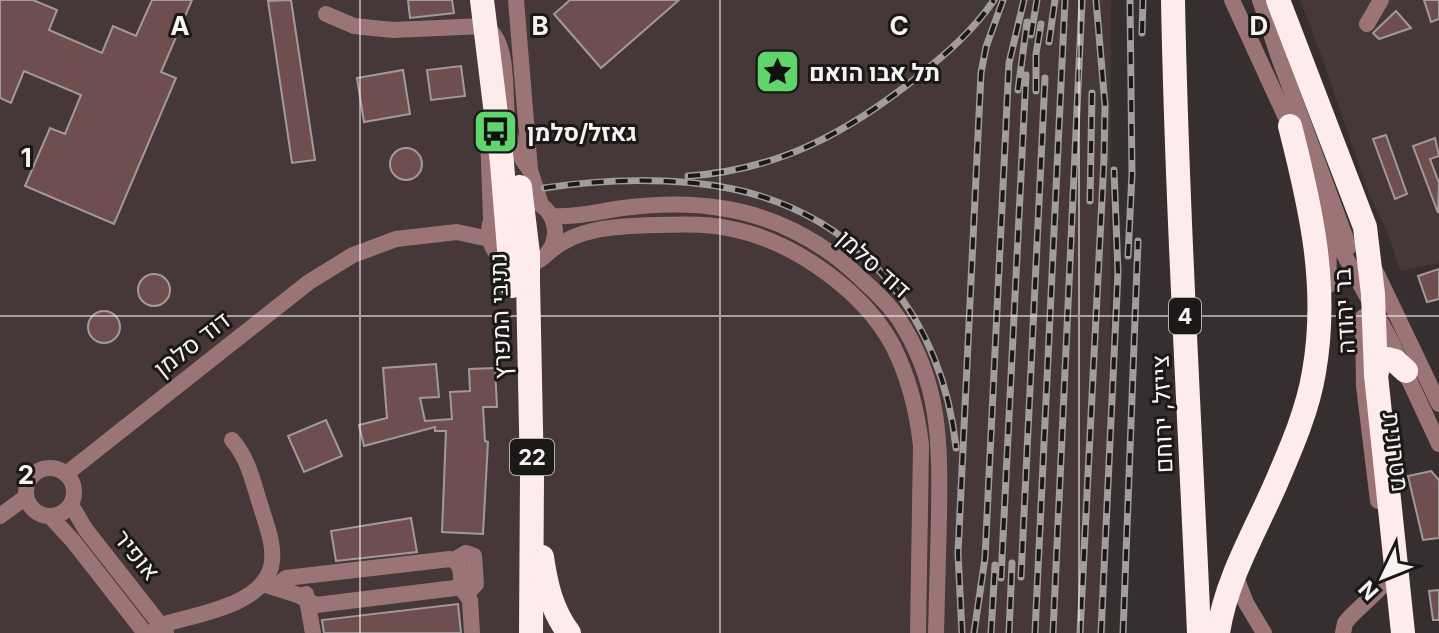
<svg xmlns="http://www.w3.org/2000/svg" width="1439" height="633" font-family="Inter,Heebo,sans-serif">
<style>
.built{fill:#463838}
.building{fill:#6f4e4f;stroke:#a29999;stroke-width:2}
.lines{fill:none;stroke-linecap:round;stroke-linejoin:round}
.minor{stroke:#9b7576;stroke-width:16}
.highway{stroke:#feebeb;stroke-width:24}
.rail-casing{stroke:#a29c9c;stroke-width:7}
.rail{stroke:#1b1818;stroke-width:4;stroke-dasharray:12;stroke-linecap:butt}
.highway-bridge{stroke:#feebeb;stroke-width:24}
.grid{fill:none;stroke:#f8f3f3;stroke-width:2;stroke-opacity:0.55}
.labels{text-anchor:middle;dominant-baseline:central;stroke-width:6;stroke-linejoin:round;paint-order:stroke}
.shield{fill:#1b1818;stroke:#b6b1b1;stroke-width:2}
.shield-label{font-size:22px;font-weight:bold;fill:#f8f3f3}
.poi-label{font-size:24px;font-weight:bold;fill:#f8f3f3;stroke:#1b1818;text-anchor:start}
.street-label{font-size:24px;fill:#f8f3f3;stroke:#1b1818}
.grid-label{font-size:26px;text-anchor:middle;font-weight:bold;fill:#f8f3f3;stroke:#1b1818;stroke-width:6;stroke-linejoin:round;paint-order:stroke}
</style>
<rect width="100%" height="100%" fill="#362e2f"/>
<g class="built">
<polygon points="0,0 1111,0 1110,342 1106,633 0,633"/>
<polygon points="1300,0 1439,0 1439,263 1400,271 1389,236 1369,194 1320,52"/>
</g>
<g class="building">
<polygon points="0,0 33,0 57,10 49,30 102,53 113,26 136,36 152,0 192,0 161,72 176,78 114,224 25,186 50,128 65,134 81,95 24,71 11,103 0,98"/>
<polygon points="291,0 315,160 292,163 268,1"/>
<polygon points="408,0 452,0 454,13 410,18"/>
<polygon points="570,0 679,0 601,68 554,14"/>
<polygon points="1424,0 1439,0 1439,19 1431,22"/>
<polygon points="1396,11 1411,28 1379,39 1373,33"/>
<polygon points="461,66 465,96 431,100 427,70"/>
<polygon points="403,70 410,114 364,122 357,78"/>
<polygon points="1386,135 1407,194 1395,199 1373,139"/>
<polygon points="1435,138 1439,156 1430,159 1439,183 1438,213 1413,146"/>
<circle cx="406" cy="164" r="16"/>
<polygon points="1439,269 1439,299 1427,302 1418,276"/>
<circle cx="154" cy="290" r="16"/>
<circle cx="104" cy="327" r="16"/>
<polygon points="436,364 439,397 420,398 425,421 452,419 450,392 470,391 469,369 495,368 497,407 483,407 485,441 488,442 483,534 442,532 446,431 435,431 435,427 364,446 359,425 387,418 383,368"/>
<polygon points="326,420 342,456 304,472 288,436"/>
<polygon points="1431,471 1439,480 1439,538 1423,540 1408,476"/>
<polygon points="411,518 417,552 336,561 331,531"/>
<polygon points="1439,590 1439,620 1433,620 1429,591"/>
<polygon points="458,604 461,633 324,633 322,620"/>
</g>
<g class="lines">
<g class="minor">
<polyline points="516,0 530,170 541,205"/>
<polyline points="1232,0 1293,133"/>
<polyline points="1260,0 1278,55 1349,247"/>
<path d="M326 14 354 26 393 30 484 26C513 42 502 103 509 132 513 147 521 158 530 170"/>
<polyline points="1367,24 1381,0"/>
<polyline points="488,133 491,218"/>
<polyline points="1313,185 1327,223 1390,339 1439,444"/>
<circle cx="522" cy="232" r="33"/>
<path d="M551 216C575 218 600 211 623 208 654 204 690 203 721 208 770 215 819 239 856 274 870 287 887 301 898 318 941 383 940 443 939 517 938 556 937 594 936 633"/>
<polyline points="1328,228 1329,285"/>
<path d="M547 254C576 227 617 226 656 225 685 224 712 223 741 231 798 245 865 293 893 346 909 378 917 410 921 445L918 633"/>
<polyline points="1376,272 1439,404"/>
<polyline points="1363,317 1364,386 1378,501"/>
<circle cx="50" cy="492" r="24"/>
<polyline points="66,474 309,282 353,255 396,239 457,232 489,239"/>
<polyline points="71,505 86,530 166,632"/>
<polyline points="0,516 26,497"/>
<polyline points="50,516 73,541 145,633"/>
<polyline points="454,560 466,553 474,556 476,584 467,594"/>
<polyline points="1238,582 1246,603 1264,633"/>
<path d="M263 584 298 595 316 605 455 588 460 586C462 575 462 563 450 559L286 578 276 587"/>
<polyline points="460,586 470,600 472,633"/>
<polyline points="306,594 313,633"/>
<path d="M151 633 162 625C196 614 261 606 271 567 276 547 266 525 261 507 253 483 249 459 232 440"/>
<polyline points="1343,633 1345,623 1351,616 1396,573"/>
</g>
<g class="highway">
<path d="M1173 0C1177 211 1190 422 1199 633"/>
<polyline points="1278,0 1365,227 1373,294 1376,375 1403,633"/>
<polyline points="528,281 532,477 531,633"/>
<polyline points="1376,375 1379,365 1387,359 1395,361 1406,371"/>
<path d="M542 557C546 585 552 611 569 633"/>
<path d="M1218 633C1226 579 1256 530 1277 481 1292 446 1308 409 1314 372 1329 287 1311 208 1290 126"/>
</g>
<defs>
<g id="rail">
<polyline points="1142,33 1143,0"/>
<polyline points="1031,35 1037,0"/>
<polyline points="1049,42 1055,0"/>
<polyline points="1018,90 1027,22"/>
<polyline points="1036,91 1036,54 1041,24"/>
<path d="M688 176C778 170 847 133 916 78 945 55 973 31 994 0"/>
<path d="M544 188C603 179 674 177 733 189 862 216 943 320 956 448"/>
<polyline points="1090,201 1092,93"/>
<polyline points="1128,256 1132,174 1130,0"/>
<polyline points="1021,577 1045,78"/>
<polyline points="1001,578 1026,75"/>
<polyline points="962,633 958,553 981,73 986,47 1003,0"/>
<polyline points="974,633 985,558 1009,63 1024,0"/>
<polyline points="991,633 995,565"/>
<polyline points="1009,633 1012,563"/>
<polyline points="1035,633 1065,0"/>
<polyline points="1053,633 1082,0"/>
<polyline points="1080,633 1104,159 1105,105 1096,0"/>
<polyline points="1101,633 1118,272 1114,170"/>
<polyline points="1123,633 1138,241"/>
</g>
</defs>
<use href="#rail" class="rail-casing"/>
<use href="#rail" class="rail"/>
<g class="highway-bridge">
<polyline points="482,0 502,163 512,286"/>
<polyline points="520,187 528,254 528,281"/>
</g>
</g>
<path class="grid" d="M360 0V633M720 0V633M1079 0V633M0 316H1439"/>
<defs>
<symbol id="sight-square" viewBox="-11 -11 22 22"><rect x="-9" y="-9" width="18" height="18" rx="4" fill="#5fd56b" stroke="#1b1818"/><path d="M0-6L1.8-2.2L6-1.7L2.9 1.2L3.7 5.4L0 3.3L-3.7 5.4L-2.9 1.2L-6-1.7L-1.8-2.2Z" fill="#111"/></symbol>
<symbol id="bus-square" viewBox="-11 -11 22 22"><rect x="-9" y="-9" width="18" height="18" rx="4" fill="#5fd56b" stroke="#1b1818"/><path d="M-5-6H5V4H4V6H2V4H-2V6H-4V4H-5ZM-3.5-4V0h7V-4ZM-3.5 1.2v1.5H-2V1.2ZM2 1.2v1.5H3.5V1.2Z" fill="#111"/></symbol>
</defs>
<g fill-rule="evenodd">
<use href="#sight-square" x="752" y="46" width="51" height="51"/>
<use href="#bus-square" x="470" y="106" width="51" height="51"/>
</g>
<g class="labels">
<g class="shield">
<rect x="1169" y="298" width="32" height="36" rx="6"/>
<rect x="510" y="439" width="44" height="36" rx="6"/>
</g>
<g class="shield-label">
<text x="1185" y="316">4</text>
<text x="532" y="457">22</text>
</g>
<g class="poi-label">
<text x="809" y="72">תל אבו הואם</text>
<text x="527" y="132">גאזל/סלמן</text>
</g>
<g class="street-label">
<text transform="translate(874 264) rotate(42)">דוד סלמן</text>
<text transform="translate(1344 311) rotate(-93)">בר יהודה</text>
<text transform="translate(500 316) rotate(-92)">נתיבי המפרץ</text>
<text transform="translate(192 344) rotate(-38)">דוד סלמן</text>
<text transform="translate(1162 414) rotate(-92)">צייזל, ירוחם</text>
<text transform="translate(1396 452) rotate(83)">מטרונית</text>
<text transform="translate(137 555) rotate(51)">אופיר</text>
</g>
</g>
<g class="grid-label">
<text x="180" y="35">A</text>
<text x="540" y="35">B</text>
<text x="899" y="35">C</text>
<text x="1259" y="35">D</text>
<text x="26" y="167">1</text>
<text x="26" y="484">2</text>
</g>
<g transform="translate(1383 577) rotate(227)" stroke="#1b1818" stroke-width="6" paint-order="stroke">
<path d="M0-6L14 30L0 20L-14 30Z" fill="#f8f3f3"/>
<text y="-12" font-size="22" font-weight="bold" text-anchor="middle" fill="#f8f3f3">N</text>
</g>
</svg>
